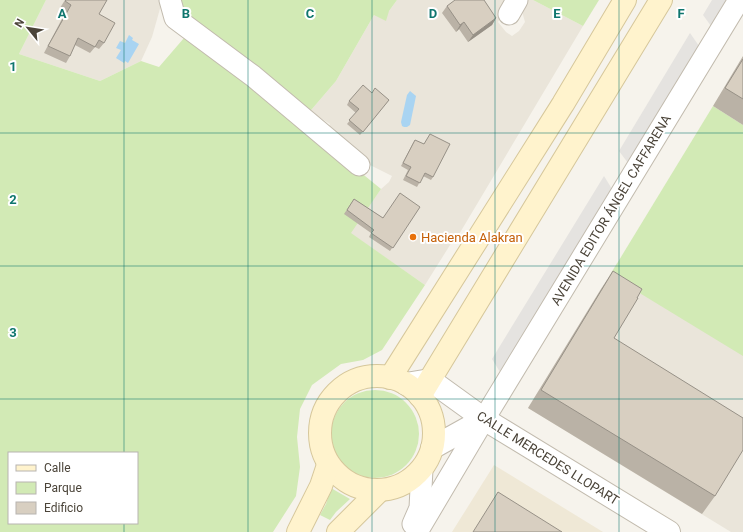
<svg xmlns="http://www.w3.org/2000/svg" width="743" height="532" font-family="Roboto,sans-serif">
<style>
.residential{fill:#eae5da}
.education{fill:#efe8d6}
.green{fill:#d2eab5;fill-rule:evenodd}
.parking{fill:#e5e3e0}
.water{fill:#a9d4f2}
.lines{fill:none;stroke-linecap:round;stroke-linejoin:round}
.minor-casing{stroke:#c2bbae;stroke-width:23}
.tertiary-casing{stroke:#c2bbae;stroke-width:24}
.secondary-casing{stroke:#d6c79b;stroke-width:24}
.minor{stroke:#fff;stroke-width:21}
.tertiary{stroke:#fff;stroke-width:22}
.secondary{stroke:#fff3cd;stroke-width:22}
.wall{fill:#bab2a6}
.shaded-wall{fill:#979187}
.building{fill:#d8cfc1;stroke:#979187}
.grid{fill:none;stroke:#0f766e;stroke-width:1;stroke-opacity:0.55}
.food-dot{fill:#e8710a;stroke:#fff;stroke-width:1.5}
.labels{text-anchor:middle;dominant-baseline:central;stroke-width:4;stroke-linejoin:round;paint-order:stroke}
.street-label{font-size:13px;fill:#4b4439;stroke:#fff}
.food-label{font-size:13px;fill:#c56008;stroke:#fff;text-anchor:start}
.grid-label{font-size:13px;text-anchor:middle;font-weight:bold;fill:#0f766e;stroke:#fff;stroke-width:4;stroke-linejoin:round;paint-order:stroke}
</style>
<rect width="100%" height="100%" fill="#f6f3ec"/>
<g class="residential">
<polygon points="46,0 161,0 161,5 152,37 141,61 100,81 19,54"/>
<polygon points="397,0 510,0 498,22 506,32 512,36 519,31 525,22 521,8 525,0 533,0 583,26 458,236 455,237 425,285 350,233 381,189 389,182 392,176 362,161 326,132 330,124 319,117 315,118 306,116 336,81 374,15 389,11"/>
<polygon points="617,263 743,340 743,532 731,532 528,408"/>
</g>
<polygon class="education" points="494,465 603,532 452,532"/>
<g class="green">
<path d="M0 0H46L19 54 100 81 141 61 159 67 184 38 225 62 381 189 351 233 425 285 382 350 363 360 341 364 312 385 300 409 297 437 300 467 296 496 273 532H0ZM9 453H137V523H9Z"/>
<polygon points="178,0 397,0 389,11 386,21 374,15 336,81 306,116 195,22"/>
<polygon points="533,0 599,0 583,26"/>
<polygon points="713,106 743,125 743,356 610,275"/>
<circle cx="375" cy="434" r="44"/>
<polygon points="331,488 350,499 336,512 330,520 320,515 326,504"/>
</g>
<g class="parking">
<polygon points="712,0 727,0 711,26 703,15"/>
<polygon points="690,33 699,46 628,163 619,151"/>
<polygon points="604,176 612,189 500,372 492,359"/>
</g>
<g class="water">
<polygon points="129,35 133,38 132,40 139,44 128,63 125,61 124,63 116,58 121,50 116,48 120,41 125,43"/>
<polygon points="410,91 416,96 410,125 407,127 404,127 402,126 401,122 407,95"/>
</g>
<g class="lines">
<defs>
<g id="minor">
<polyline points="170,0 175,18 253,76 359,165"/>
<polyline points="509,14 517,0"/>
<polyline points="413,524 420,508 422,469"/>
<polyline points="417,532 484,419 739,0"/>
</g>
<g id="tertiary">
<polyline points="406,384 430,380 484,419 669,532"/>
<polyline points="432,448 484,419"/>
</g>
<g id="secondary">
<circle cx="377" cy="433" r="57"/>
<polyline points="390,378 563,104 625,0"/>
<polyline points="420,396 661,0"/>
<polyline points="298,532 321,486 328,465"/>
<polyline points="338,532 379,491"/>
</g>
</defs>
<use href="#minor" class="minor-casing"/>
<use href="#tertiary" class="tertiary-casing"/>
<use href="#secondary" class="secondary-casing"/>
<use href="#minor" class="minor"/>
<use href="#tertiary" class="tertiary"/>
<use href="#secondary" class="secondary"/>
</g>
<g class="wall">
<polygon points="65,0 107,0 99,14 104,43 99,49 95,47 90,53 75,45 70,56 66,63 44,53 66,11 60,8"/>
<polygon points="447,6 496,18 492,25 468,42 459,29 456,32 442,13"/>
<polygon points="743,56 743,125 713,106"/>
<polygon points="372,93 389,100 360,135 347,124 356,113 347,105 349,101"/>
<polygon points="430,134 433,177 431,180 423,176 417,187 403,180 408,170 401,166 413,143 415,140 424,144"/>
<polygon points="354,199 383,218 420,207 390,251 369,237 371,233 344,214"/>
<polygon points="613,271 614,338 715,496 702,514 528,408 601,289"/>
</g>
<g class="shaded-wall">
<polygon points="496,18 492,25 468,42 473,35"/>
<polygon points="464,22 459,29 456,32 460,25"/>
</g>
<g class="building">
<polygon points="66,0 107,0 99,14 115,23 104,43 99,40 95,47 78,38 70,56 48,46 71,5 65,1"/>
<polygon points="455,0 484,0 496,18 473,35 464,22 460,25 447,6"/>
<polygon points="743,59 743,99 725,88"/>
<polygon points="363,85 372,93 375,88 389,100 363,132 349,120 359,109 349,101"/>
<polygon points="430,134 450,144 433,177 425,173 420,183 406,176 411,167 403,163 415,140 424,144"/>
<polygon points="400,193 420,207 393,248 371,233 374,230 347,210 354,199 383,218"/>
<polygon points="613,271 642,289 637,298 638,298 614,338 743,418 743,450 715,496 541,390"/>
<polygon points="498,492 562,532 473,532"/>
</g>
<path class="grid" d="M124 0V453M248 0V532M372 0V532M495 0V532M619 0V532M0 133H743M0 266H743M0 399H743M124 523V532"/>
<circle class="food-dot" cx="413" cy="237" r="4"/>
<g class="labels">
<g class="street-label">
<text transform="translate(611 210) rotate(-59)">AVENIDA EDITOR ÁNGEL CAFFARENA</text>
<text transform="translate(548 458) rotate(32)">CALLE MERCEDES LLOPART</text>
</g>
<g class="food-label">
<text x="421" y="237">Hacienda Alakran</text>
</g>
</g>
<g class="grid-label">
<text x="62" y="18">A</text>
<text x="186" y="18">B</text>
<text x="310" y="18">C</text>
<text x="433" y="18">D</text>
<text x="557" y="18">E</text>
<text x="681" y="18">F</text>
<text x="13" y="71">1</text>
<text x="13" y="204">2</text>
<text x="13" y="337">3</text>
</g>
<rect x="8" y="452" width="130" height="72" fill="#ffffff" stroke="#b7b4b0"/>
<rect x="16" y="465" width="20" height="6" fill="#fff3cd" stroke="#b7b4b0"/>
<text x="44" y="472" font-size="12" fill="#4b4439">Calle</text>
<rect x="16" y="482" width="20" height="12" fill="#d2eab5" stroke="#b7b4b0"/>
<text x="44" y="492" font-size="12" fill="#4b4439">Parque</text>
<rect x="16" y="502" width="20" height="12" fill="#d8cfc1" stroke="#b7b4b0"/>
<text x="44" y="512" font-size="12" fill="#4b4439">Edificio</text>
<g transform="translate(28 28) rotate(300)" stroke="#ffffff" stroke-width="3" paint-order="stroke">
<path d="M0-3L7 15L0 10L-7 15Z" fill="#4b4439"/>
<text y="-6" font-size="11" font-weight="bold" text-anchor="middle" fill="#4b4439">N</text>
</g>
</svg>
